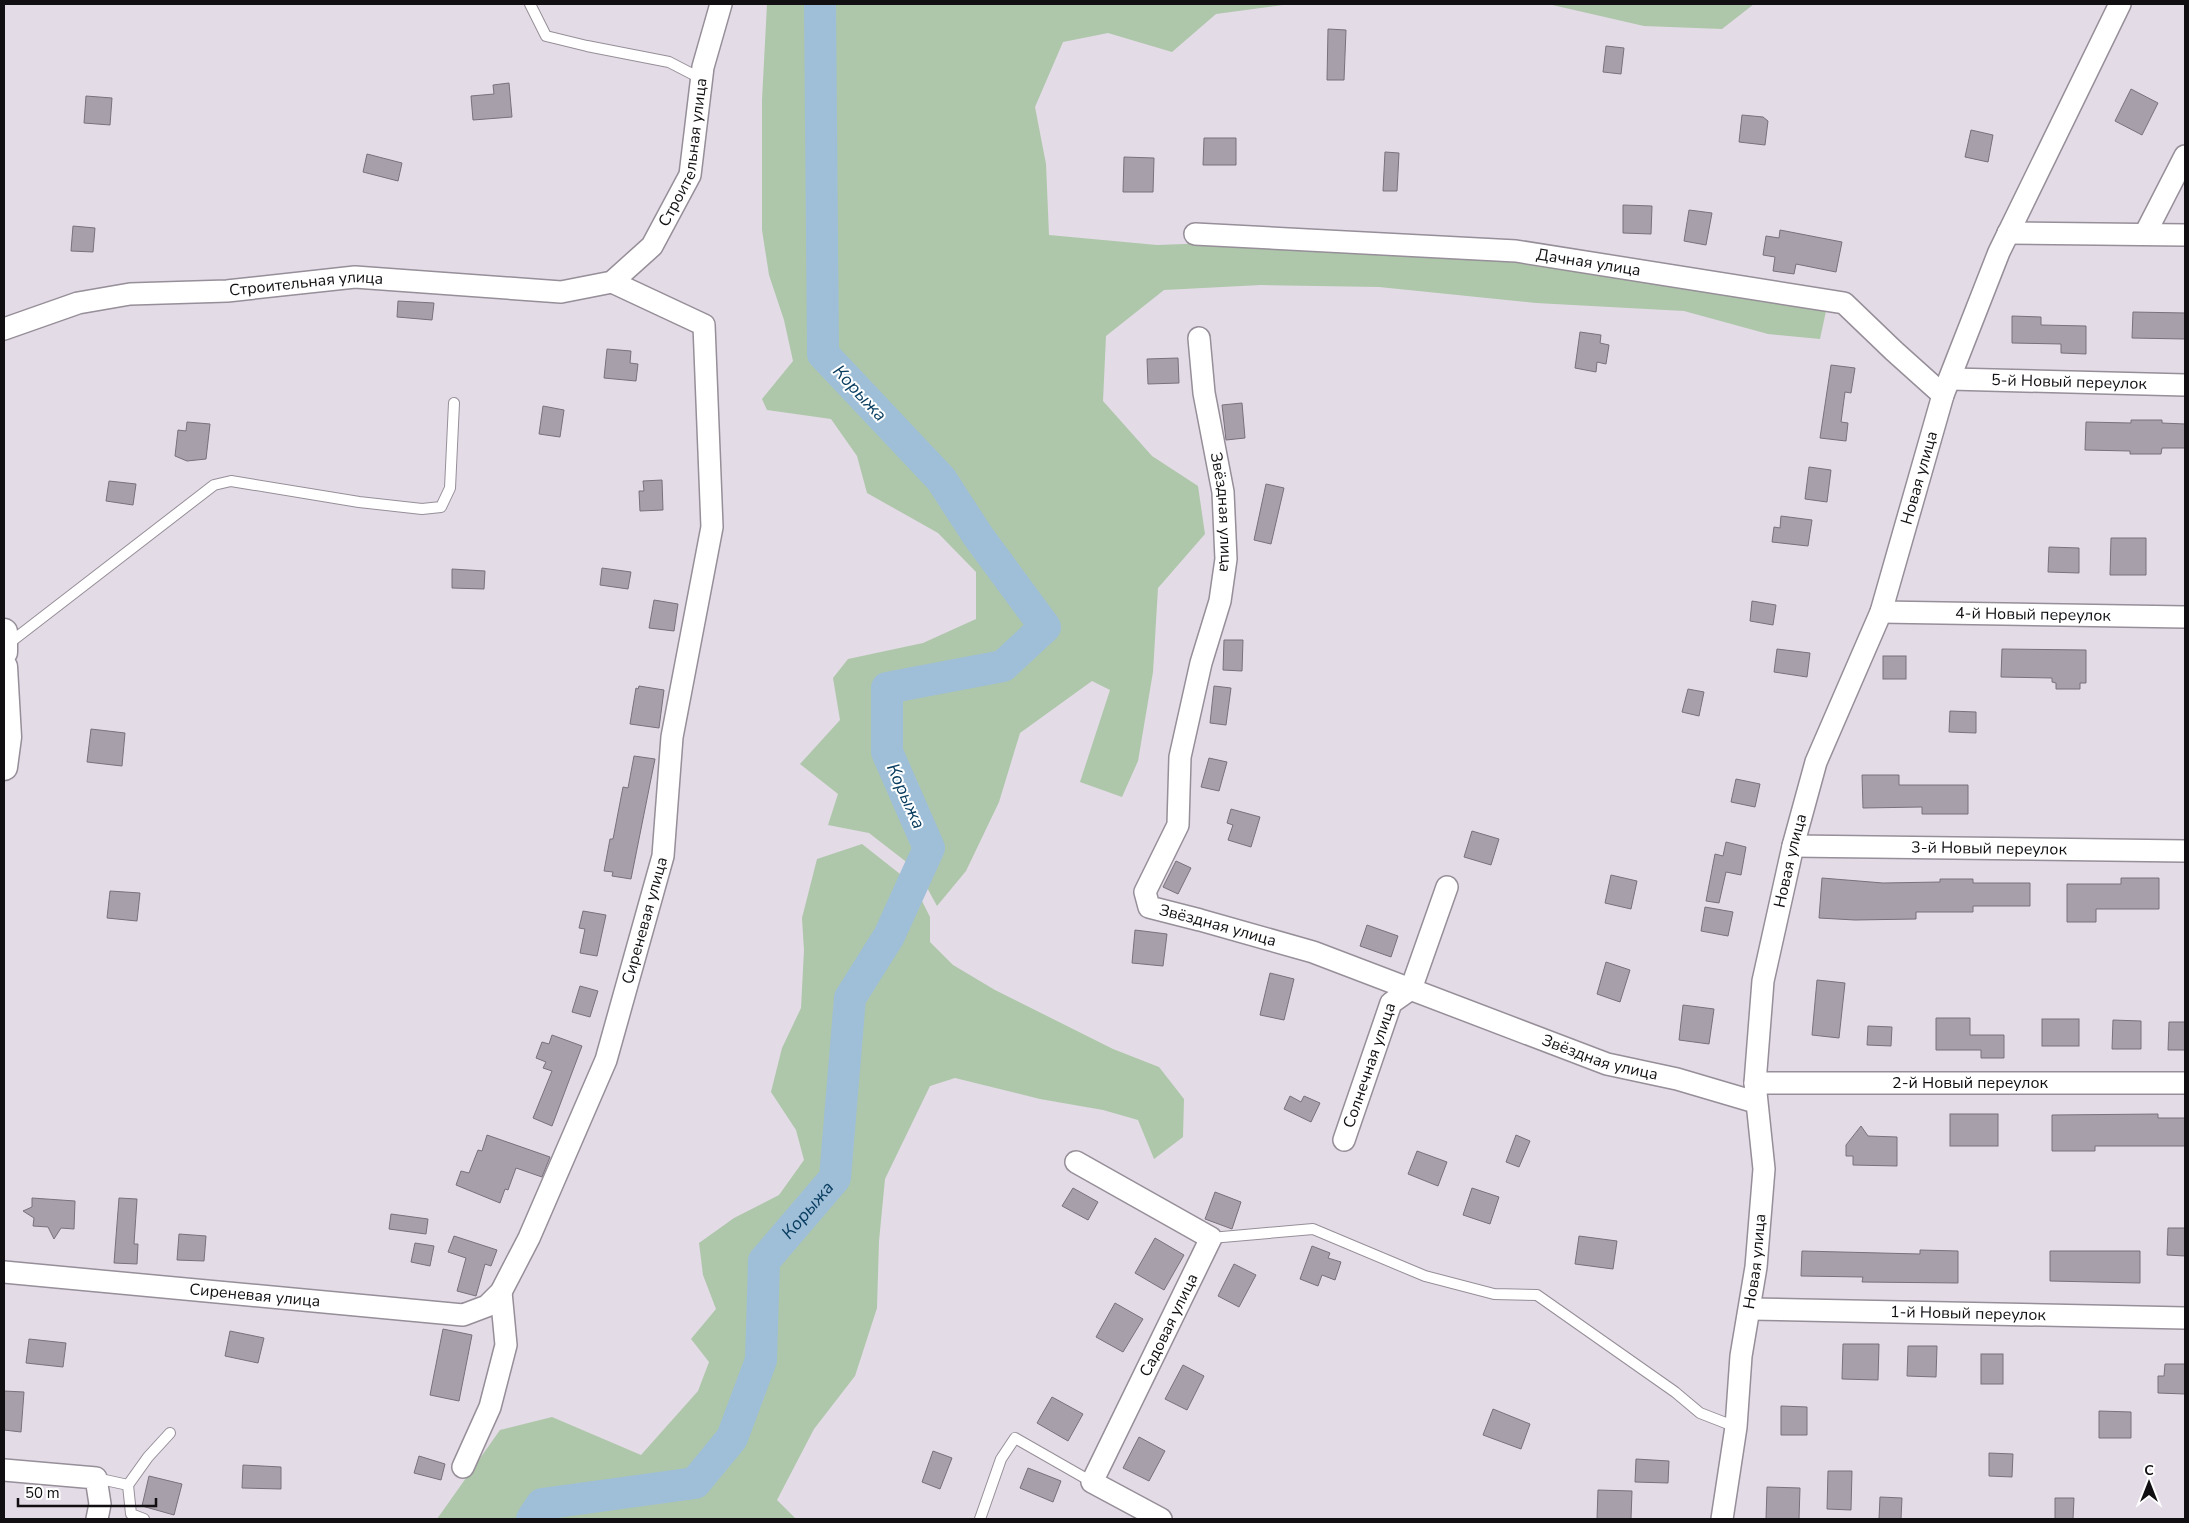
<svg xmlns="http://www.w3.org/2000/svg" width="2189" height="1523" font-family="'Nunito Sans',sans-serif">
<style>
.green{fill:#aec7aa}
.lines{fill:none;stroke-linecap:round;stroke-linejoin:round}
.river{stroke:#9fbed8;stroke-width:32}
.building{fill:#a79faa;stroke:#79717b}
.service-casing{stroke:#968e98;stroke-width:12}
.minor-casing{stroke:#968e98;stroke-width:24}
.tertiary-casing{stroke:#968e98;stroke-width:29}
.service{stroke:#fff;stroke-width:10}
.minor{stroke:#fff;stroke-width:21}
.tertiary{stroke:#fff;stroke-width:26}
.labels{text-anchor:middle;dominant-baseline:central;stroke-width:4;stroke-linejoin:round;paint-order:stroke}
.street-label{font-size:16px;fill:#120f13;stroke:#fff}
.water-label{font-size:18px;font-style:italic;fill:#093d60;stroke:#fff}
</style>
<rect width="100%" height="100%" fill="#e3dbe6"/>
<g class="green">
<polygon points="767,4 1380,4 1283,5 1216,14 1172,52 1108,33 1063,42 1035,107 1046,164 1049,235 1157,245 1242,242 1434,247 1690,285 1826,311 1820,339 1768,334 1684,311 1536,303 1379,287 1261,285 1164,290 1106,336 1103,401 1152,456 1198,486 1205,534 1158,588 1153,672 1138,761 1122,797 1080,782 1110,690 1092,681 1020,733 999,802 966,871 937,906 918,871 869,833 828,825 838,794 800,764 840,720 833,678 848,659 923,643 976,619 976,572 938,533 867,493 857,456 831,419 767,410 762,399 793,361 784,320 769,275 762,230 762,100"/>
<polygon points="1548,4 1754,4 1722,29 1644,26"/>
<polygon points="862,844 914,885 930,917 930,942 953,965 995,990 1113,1049 1159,1067 1184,1099 1183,1137 1154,1159 1138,1120 1103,1110 1040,1099 955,1078 930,1086 885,1179 879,1241 877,1308 855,1376 814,1429 777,1500 796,1519 437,1519 500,1430 552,1417 641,1455 698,1391 709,1362 691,1339 716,1309 703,1275 699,1243 734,1218 779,1195 804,1160 796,1130 771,1092 782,1048 801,1008 804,950 802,918 817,859"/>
</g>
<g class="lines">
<path class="river" id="s1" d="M532 1519 542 1504 695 1483 732 1438 761 1360 764 1261 835 1178 850 998 889 936 929 848 887 752V688L1003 666 1045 627 978 536 941 479 823 354 820 4"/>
</g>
<g class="building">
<polygon points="1328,29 1346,30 1344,80 1327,80"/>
<polygon points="1606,46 1624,48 1621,74 1603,72"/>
<polygon points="509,83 512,117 473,120 471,96 494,94 493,85"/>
<polygon points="2131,89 2158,103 2142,135 2115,121"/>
<polygon points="86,96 112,98 110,125 84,123"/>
<polygon points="1742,115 1763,117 1768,121 1765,145 1739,142"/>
<polygon points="1971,130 1993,135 1988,162 1965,157"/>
<polygon points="1204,138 1236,138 1236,165 1203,165"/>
<polygon points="1385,152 1399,153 1397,191 1383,191"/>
<polygon points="367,154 402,163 398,181 363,172"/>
<polygon points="1124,157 1154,158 1153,192 1123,192"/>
<polygon points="1623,205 1652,206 1651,234 1623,233"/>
<polygon points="1689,210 1712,213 1706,245 1684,241"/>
<polygon points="73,226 95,228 93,252 71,251"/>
<polygon points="1780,230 1842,242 1836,272 1796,264 1794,274 1773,271 1775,257 1763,255 1766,236 1779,238"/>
<polygon points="398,301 434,303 432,320 397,317"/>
<polygon points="2133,312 2185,313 2185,339 2132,338"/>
<polygon points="2012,316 2041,317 2041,325 2086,326 2086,354 2061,353 2061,344 2012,343"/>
<polygon points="1580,332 1601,335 1600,343 1609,345 1606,364 1597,362 1596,372 1575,368"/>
<polygon points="607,349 631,351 630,363 638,364 636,381 604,378"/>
<polygon points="1178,358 1179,383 1148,384 1147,359"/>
<polygon points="1831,365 1855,368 1851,393 1845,392 1841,422 1848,423 1846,441 1820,438"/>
<polygon points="1242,403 1245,438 1226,440 1222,405"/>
<polygon points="543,406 564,410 560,437 539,434"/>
<polygon points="2131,420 2162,420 2162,423 2185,424 2185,448 2162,448 2161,454 2130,454 2130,451 2085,450 2086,422 2131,423"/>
<polygon points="187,422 210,424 206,459 187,461 175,456 178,430 186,431"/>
<polygon points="1809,467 1831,470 1827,502 1805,499"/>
<polygon points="662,480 663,510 640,511 639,491 644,491 643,481"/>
<polygon points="109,481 136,484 133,505 106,501"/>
<polygon points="1266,484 1284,488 1271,544 1254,540"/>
<polygon points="1781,516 1812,520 1808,546 1772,542 1774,527 1780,528"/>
<polygon points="2111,538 2146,538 2146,575 2110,575"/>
<polygon points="2049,547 2079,548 2079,573 2048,572"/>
<polygon points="602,568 631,572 628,589 600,585"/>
<polygon points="452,569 485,571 484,589 452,588"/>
<polygon points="654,600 678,604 674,631 649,628"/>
<polygon points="1752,601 1776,605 1773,625 1750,621"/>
<polygon points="1224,640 1243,640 1242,671 1223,670"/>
<polygon points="1777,649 1810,653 1807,677 1774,672"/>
<polygon points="2002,649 2086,650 2086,683 2080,683 2080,689 2056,689 2056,683 2052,682 2052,678 2001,677"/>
<rect x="1883" y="656" width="23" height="23"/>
<polygon points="639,686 664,690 659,728 630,724 636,688 638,689"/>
<polygon points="1214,686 1231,688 1226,725 1210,723"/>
<polygon points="1688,689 1704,692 1699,716 1682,712"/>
<polygon points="1950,711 1976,712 1976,733 1949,732"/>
<polygon points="91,729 125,733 122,766 87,762"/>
<polygon points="634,756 655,759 631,879 612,876 613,872 604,871 610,839 613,839 623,787 628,788"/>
<polygon points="1209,758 1227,762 1219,791 1201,787"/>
<polygon points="1862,775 1899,775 1899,785 1968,785 1968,814 1922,814 1922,807 1863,808"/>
<polygon points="1736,779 1760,784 1755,807 1731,802"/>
<polygon points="1231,809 1260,817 1251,847 1228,840 1233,825 1227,823"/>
<polygon points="1472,831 1499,839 1491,865 1464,857"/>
<polygon points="1726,842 1746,847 1741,875 1726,872 1719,903 1706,901 1715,854 1723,856"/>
<polygon points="1176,861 1191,868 1178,894 1163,887"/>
<polygon points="1611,875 1637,881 1631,909 1605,903"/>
<polygon points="1822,878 1883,883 1940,882 1940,879 1973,879 1973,883 2030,883 2030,906 1973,906 1973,912 1916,912 1916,919 1855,920 1819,918"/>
<polygon points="2121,878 2159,878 2159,909 2096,909 2096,922 2067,922 2067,884 2121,884"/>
<polygon points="110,891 140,893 137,921 107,918"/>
<polygon points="1705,907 1733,912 1728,936 1701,931"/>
<polygon points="583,911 606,915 597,956 580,953 585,929 579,928"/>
<polygon points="1367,925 1398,936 1391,957 1360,946"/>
<polygon points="1135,930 1167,934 1163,966 1132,963"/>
<polygon points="1606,962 1630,970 1620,1002 1597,994"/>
<polygon points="1270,973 1294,979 1284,1020 1260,1015"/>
<polygon points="1817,980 1845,983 1839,1038 1812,1035"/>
<polygon points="580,986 598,991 590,1017 572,1012"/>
<polygon points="1683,1005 1714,1009 1709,1044 1679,1040"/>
<polygon points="1936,1018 1970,1018 1970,1035 2004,1035 2004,1058 1981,1058 1981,1050 1936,1050"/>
<rect x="2042" y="1019" width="37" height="27"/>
<polygon points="2113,1020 2141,1021 2141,1049 2112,1049"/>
<polygon points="2169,1022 2185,1022 2185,1050 2168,1050"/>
<polygon points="1868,1026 1892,1027 1891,1046 1867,1045"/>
<polygon points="552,1035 582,1046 552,1126 533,1118 552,1071 543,1068 546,1062 536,1058 542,1042 549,1044"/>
<polygon points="1290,1096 1301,1102 1304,1096 1320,1103 1311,1122 1284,1109"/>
<rect x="1950" y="1114" width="48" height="32"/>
<polygon points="2158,1114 2158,1118 2185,1118 2185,1146 2095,1146 2095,1151 2052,1151 2052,1115"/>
<polygon points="1861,1126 1868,1136 1897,1137 1897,1166 1853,1165 1853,1156 1846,1156 1846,1145"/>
<polygon points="487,1135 550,1157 542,1177 516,1168 508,1190 505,1189 500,1203 456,1185 461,1171 469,1173 478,1150 482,1151"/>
<polygon points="1516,1135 1530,1141 1519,1167 1506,1162"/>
<polygon points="1417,1151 1447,1162 1438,1186 1408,1174"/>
<polygon points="1073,1188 1098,1202 1088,1220 1062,1206"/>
<polygon points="1472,1188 1499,1197 1490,1224 1463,1215"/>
<polygon points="1215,1192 1241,1202 1232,1229 1205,1219"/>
<polygon points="32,1198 75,1201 74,1229 61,1228 54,1239 48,1227 33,1226 34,1218 23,1211 32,1207"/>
<polygon points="119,1198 137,1199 134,1244 138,1244 137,1264 114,1263"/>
<polygon points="391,1214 428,1219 426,1234 389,1229"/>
<polygon points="2168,1228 2185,1228 2185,1256 2167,1255"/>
<polygon points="179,1234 206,1236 204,1261 177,1260"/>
<polygon points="454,1236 497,1250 491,1266 485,1264 476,1296 457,1291 466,1258 448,1252"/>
<polygon points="1579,1236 1617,1241 1613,1269 1575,1264"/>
<polygon points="1155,1238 1184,1255 1164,1290 1135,1273"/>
<polygon points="415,1243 434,1246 430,1266 411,1262"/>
<polygon points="1312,1246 1330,1253 1328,1258 1341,1262 1335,1280 1322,1275 1318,1286 1300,1279"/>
<polygon points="1920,1250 1958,1251 1958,1283 1862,1282 1863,1277 1801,1276 1802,1251 1920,1254"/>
<polygon points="2050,1251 2140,1251 2140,1283 2050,1281"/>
<polygon points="1234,1264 1256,1275 1239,1307 1218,1296"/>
<polygon points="1115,1303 1143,1319 1123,1352 1096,1337"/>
<polygon points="443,1329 472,1335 459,1401 430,1395"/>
<polygon points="230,1331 264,1338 258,1363 225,1356"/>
<polygon points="29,1339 66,1343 63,1367 26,1363"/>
<polygon points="1843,1344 1879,1344 1878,1380 1842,1379"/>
<polygon points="1908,1346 1937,1346 1936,1377 1907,1376"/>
<rect x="1981" y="1354" width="22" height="30"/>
<polygon points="2165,1364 2185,1364 2185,1394 2158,1393 2158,1376 2164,1376"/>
<polygon points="1183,1365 1204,1376 1187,1410 1165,1399"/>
<polygon points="4,1391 24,1392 21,1432 4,1430"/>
<polygon points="1052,1397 1083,1414 1068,1441 1037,1423"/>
<polygon points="1781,1406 1807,1407 1807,1435 1781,1435"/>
<polygon points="1493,1409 1530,1424 1521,1449 1483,1435"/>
<polygon points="2099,1411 2131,1412 2131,1438 2099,1438"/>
<polygon points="1139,1437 1165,1451 1149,1481 1123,1468"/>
<polygon points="933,1451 952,1458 940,1489 922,1482"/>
<polygon points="1989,1453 2013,1454 2012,1477 1989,1476"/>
<polygon points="419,1456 445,1464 441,1480 414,1473"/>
<polygon points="1636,1459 1669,1461 1668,1483 1635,1482"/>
<polygon points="243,1465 281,1467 281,1489 242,1488"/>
<polygon points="1028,1468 1061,1481 1053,1502 1020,1488"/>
<polygon points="1828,1471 1852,1471 1851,1510 1827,1509"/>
<polygon points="149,1476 182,1484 174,1515 142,1506"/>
<polygon points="1767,1487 1800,1488 1799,1519 1766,1519"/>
<polygon points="1598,1490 1632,1491 1631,1519 1597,1519"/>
<polygon points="1880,1497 1902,1498 1901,1519 1879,1519"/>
<polygon points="2055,1498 2074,1498 2073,1519 2055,1519"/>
</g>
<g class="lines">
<defs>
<g id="service">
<polyline points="530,4 546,36 587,46 669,62 702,79"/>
<polyline points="8,644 214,485 231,481 359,502 422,509 441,507 450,488 454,403"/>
<polyline points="1211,1238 1313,1229 1425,1276 1494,1294 1537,1295 1675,1392 1700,1413 1736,1427"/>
<polyline points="96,1478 128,1485 148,1457 170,1433"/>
<polyline points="128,1485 131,1514 144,1519"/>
<polyline points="980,1519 1001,1459 1015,1438 1092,1482"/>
</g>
<g id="minor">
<polyline points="2008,233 2185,235"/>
<path id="s2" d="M1195 234 1516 251 1844 303 1894 351 1943 395"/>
<polyline points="2145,234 2185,156"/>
<path id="s3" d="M4 329 78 303 130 294 227 291 355 277 561 292 612 282 652 246 690 175 703 67 721 4"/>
<path id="s4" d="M1199 338 1204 393 1223 492 1226 559 1220 601 1201 663 1180 757 1178 825 1145 892 1149 907 1200 920 1313 952 1607 1064 1677 1079 1755 1102"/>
<path id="s5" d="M1951 379 2185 385"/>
<path id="s6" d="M1881 612 2185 617"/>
<path id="s7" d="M1793 846 2185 851"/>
<path id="s8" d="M1755 1083H2185"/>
<path id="s9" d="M1344 1140 1391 1003 1411 989 1447 887"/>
<polyline points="1076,1162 1211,1238 1092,1482 1161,1519"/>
<path id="s10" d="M4 1272 463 1315 487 1306 501 1292 529 1238 606 1060 663 856 672 737 712 527 704 325 612 282"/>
<path id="s11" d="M1750 1309 2185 1318"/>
<polyline points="463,1467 490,1407 506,1345 501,1292"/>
<polyline points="4,1470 96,1478 100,1504 97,1519"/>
<path id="s12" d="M1722 1519 1736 1427 1741 1356 1756 1267 1764 1169 1755 1083 1763 981 1793 846 1816 762 1881 612 1943 395 1999 252 2120 4"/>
</g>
<g id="tertiary">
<polyline points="4,632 4,652"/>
<polyline points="4,667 8,737 4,767"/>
</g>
</defs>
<use href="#service" class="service-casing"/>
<use href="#minor" class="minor-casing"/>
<use href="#tertiary" class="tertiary-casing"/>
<use href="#service" class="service"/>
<use href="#minor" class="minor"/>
<use href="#tertiary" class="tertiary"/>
</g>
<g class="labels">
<g class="street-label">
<text stroke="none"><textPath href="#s3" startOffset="770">Строительная улица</textPath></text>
<text stroke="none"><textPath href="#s2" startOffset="395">Дачная улица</textPath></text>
<text stroke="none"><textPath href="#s3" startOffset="308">Строительная улица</textPath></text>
<text stroke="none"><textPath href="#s5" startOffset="118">5-й Новый переулок</textPath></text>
<text stroke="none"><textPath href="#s12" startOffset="1070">Новая улица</textPath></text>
<text stroke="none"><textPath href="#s4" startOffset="176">Звёздная улица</textPath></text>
<text stroke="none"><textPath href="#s6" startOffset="152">4-й Новый переулок</textPath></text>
<text stroke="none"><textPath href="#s7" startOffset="196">3-й Новый переулок</textPath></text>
<text stroke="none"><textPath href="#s12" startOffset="665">Новая улица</textPath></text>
<text stroke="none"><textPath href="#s10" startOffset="906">Сиреневая улица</textPath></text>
<text stroke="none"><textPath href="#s4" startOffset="656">Звёздная улица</textPath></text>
<text stroke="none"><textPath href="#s4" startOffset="1061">Звёздная улица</textPath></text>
<text stroke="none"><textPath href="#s9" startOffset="79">Солнечная улица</textPath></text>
<text stroke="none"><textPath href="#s8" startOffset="215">2-й Новый переулок</textPath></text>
<text stroke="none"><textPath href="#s12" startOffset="260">Новая улица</textPath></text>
<text stroke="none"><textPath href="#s10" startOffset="252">Сиреневая улица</textPath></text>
<text stroke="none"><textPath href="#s11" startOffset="218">1-й Новый переулок</textPath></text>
<text transform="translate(1169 1325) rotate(-64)">Садовая улица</text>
</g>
<g class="water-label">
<text transform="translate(860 393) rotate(47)">Корыжа</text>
<text transform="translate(906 796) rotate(66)">Корыжа</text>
<text stroke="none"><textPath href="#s1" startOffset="480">Корыжа</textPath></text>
</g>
</g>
<rect width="2189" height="1523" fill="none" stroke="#120f13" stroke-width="10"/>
<g transform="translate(2149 1483)" stroke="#ffffff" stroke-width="4" paint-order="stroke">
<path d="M0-4L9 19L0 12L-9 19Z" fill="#120f13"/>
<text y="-8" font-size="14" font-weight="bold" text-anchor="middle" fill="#120f13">С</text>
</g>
<path d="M18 1498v8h138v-8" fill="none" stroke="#120f13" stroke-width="2.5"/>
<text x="25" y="1498" font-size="15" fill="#120f13" stroke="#ffffff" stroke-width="4" paint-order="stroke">50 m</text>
</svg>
